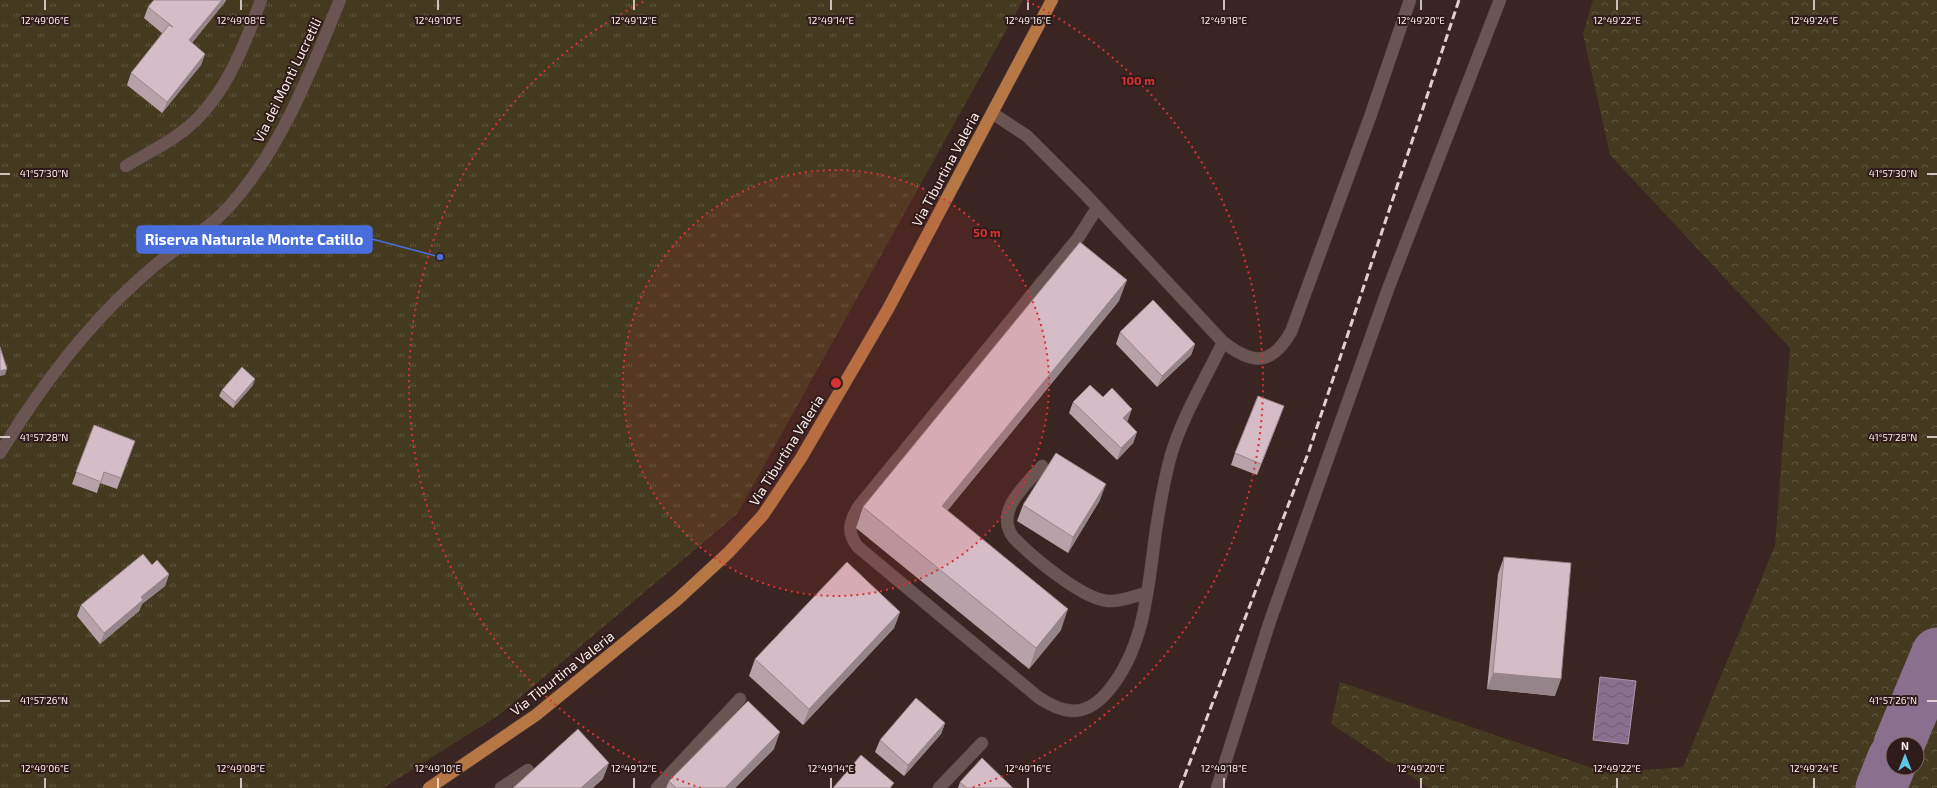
<svg xmlns="http://www.w3.org/2000/svg" width="1937" height="788" font-family="'Exo 2',sans-serif">
<style>
.grass{fill:url(#grass-tufts)}
.forest{fill:url(#forest-crowns);fill-rule:evenodd}
.water{fill:url(#water-waves);stroke:#ab96ab}
.lines{fill:none;stroke-linecap:round;stroke-linejoin:round}
.river{stroke:#89708f;stroke-width:51}
.service-casing{stroke:#554342;stroke-width:13}
.minor-casing{stroke:#554342;stroke-width:13}
.primary-casing{stroke:#554342;stroke-width:13}
.service{stroke:#6c5452;stroke-width:12}
.minor{stroke:#6c5452;stroke-width:12}
.primary{stroke:#b67745;stroke-width:12}
.rail{stroke:#dfd0ce;stroke-width:3;stroke-dasharray:8 4;stroke-linecap:butt}
.wall{fill:#b8a2aa}
.shaded-wall{fill:#96848b}
.building{fill:#d6bcc6;stroke:#96848b}
.ticks{fill:none;stroke:#fbedeb;stroke-width:1.5}
.ring{fill:none;stroke:#d83232;stroke-width:2;stroke-dasharray:2 4}
.labels{text-anchor:middle;dominant-baseline:central;stroke-width:4;stroke-linejoin:round;paint-order:stroke}
.street-label{font-size:14px;fill:#fbedeb;stroke:#2f1b19}
.ticks-label{font-size:10px;text-anchor:middle;fill:#fbedeb;stroke:#2f1b19;stroke-width:4;stroke-linejoin:round;paint-order:stroke}
.centre{fill:#d83232;stroke:#2f1b19;stroke-width:2}
.ring-label{font-size:12px;text-anchor:middle;font-weight:bold;fill:#d83232;stroke:#2f1b19;stroke-width:4;stroke-linejoin:round;paint-order:stroke}
.leader{fill:none;stroke:#496edc;stroke-width:1.5}
.callout-dot{fill:#496edc;stroke:#2f1b19;stroke-width:1.5}
.callout{fill:#496edc;stroke:#496edc;stroke-width:1.5}
.callout-label{font-size:15px;text-anchor:middle;font-weight:bold;fill:#fff}
</style>
<defs>
<pattern id="grass-tufts" width="24" height="20" patternUnits="userSpaceOnUse"><rect width="24" height="20" fill="#433a1f"/><path d="M3 7l-1-3M5 7V3M7 7l1-3M15 17l-1-3M17 17v-4M19 17l1-3" fill="none" stroke="#5f5740"/></pattern>
<pattern id="forest-crowns" width="20" height="18" patternUnits="userSpaceOnUse"><rect width="20" height="18" fill="#433a1f"/><path d="M2 6a3 3 0 1 1 6 0M12 15a3 3 0 1 1 6 0" fill="none" stroke="#5f5740"/></pattern>
<pattern id="water-waves" width="16" height="10" patternUnits="userSpaceOnUse"><rect width="16" height="10" fill="#89708f"/><path d="M0 5q4-4 8 0t8 0" fill="none" stroke="#6d5e6e"/></pattern>
</defs>
<rect width="100%" height="100%" fill="#3a2522"/>
<polygon class="grass" points="0,0 1023,0 737,514 499,715 383,788 0,788"/>
<path class="forest" d="M1593 0H1937V788H1429L1331 724 1340 682 1607 773 1683 767 1775 546 1790 348 1610 155 1583 34ZM1893 744H1917V768H1893Z"/>
<polygon class="water" points="1600,677 1636,681 1628,744 1593,740"/>
<g class="lines">
<g class="river">
<polyline points="1899,744 1937,653"/>
<polyline points="1881,788 1893,758"/>
</g>
<defs>
<path id="service" d="M1042 466C1026 485 994 511 1013 537 1031 556 1082 599 1108 601 1121 602 1134 596 1146 593"/>
<g id="minor">
<path d="M992 113 1027 136 1084 193 1223 342C1253 365 1271 366 1291 332L1370 117 1410 0"/>
<path d="M126 166C144 155 163 146 179 134 222 104 244 48 261 0"/>
<path d="M1097 208 1078 238 859 506C850 520 846 533 858 547L1038 697C1066 716 1087 717 1109 690 1146 645 1148 585 1156 530 1160 504 1164 480 1171 455 1182 417 1206 378 1223 342"/>
<path d="M0 453C38 391 81 332 135 283 146 273 158 262 170 254 191 238 216 223 233 202 283 145 311 70 340 0"/>
<polyline points="501,788 528,770"/>
<polyline points="657,788 740,699"/>
<polyline points="939,788 982,743"/>
<polyline points="1217,788 1270,621 1388,289 1500,0"/>
</g>
<polyline id="primary" points="429,788 536,715 678,599 729,552 763,515 801,458 888,309 1052,0"/>
</defs>
<use href="#service" class="service-casing"/>
<use href="#minor" class="minor-casing"/>
<use href="#primary" class="primary-casing"/>
<use href="#service" class="service"/>
<use href="#minor" class="minor"/>
<use href="#primary" class="primary"/>
<polyline class="rail" points="1180,788 1309,451 1459,0"/>
</g>
<g class="wall">
<polygon points="154,0 226,0 225,2 192,43 205,54 201,65 162,113 127,85 131,73 163,34 144,18 148,7"/>
<polygon points="1119,301 947,511 1061,630 1029,669 856,528 863,507"/>
<polygon points="1120,332 1195,344 1191,355 1157,387 1116,344"/>
<polygon points="253,385 233,408 219,396 222,390"/>
<polygon points="1103,397 1128,420 1127,421 1137,432 1133,443 1117,460 1069,413 1073,402"/>
<polygon points="1280,417 1257,475 1231,465 1235,453"/>
<polygon points="94,425 135,441 117,489 100,483 97,493 72,484"/>
<polygon points="1100,500 1068,553 1017,521 1023,505"/>
<polygon points="1504,557 1555,696 1487,689 1498,574"/>
<polygon points="152,565 169,574 165,586 142,604 139,611 100,644 77,616 81,605"/>
<polygon points="900,612 894,628 803,725 749,676 755,659"/>
<polygon points="945,723 941,734 904,776 875,752 880,740"/>
<polygon points="774,749 735,788 666,788 669,781"/>
<polygon points="960,782 1013,788 958,788"/>
</g>
<g class="shaded-wall">
<polygon points="222,0 226,0 225,2 185,51 189,40"/>
<polygon points="205,54 201,65 162,113 167,102"/>
<polygon points="1127,280 1119,301 934,527 942,506"/>
<polygon points="1195,344 1191,355 1157,387 1162,376"/>
<polygon points="7,369 5,375 0,376 0,371"/>
<polygon points="255,379 253,385 233,408 235,402"/>
<polygon points="1284,406 1280,417 1257,475 1261,464"/>
<polygon points="1132,409 1128,420 1119,429 1123,418"/>
<polygon points="1137,432 1133,443 1117,460 1121,448"/>
<polygon points="1106,484 1100,500 1068,553 1073,537"/>
<polygon points="169,574 165,586 142,604 139,611 100,644 104,633 141,597"/>
<polygon points="1068,609 1061,630 1029,669 1036,648"/>
<polygon points="900,612 894,628 803,725 809,709"/>
<polygon points="1493,673 1561,679 1555,696 1487,689"/>
<polygon points="945,723 941,734 904,776 908,765"/>
<polygon points="780,732 774,749 735,788 725,788"/>
<polygon points="609,763 603,779 593,788 581,788"/>
</g>
<g class="building">
<polygon points="154,0 222,0 189,40 205,54 167,102 131,73 169,25 173,27 148,7"/>
<polygon points="1080,242 1127,280 942,506 1068,609 1036,648 863,507"/>
<polygon points="1153,300 1195,344 1162,376 1120,332"/>
<polygon points="0,347 7,369 0,371"/>
<polygon points="242,367 255,379 235,402 222,390"/>
<polygon points="1090,385 1103,397 1112,388 1132,409 1123,418 1137,432 1121,448 1073,402"/>
<polygon points="1258,396 1284,406 1261,464 1235,453"/>
<polygon points="94,425 135,441 121,478 104,472 101,482 76,472"/>
<polygon points="1056,453 1106,484 1073,537 1023,505"/>
<polygon points="143,554 152,565 157,560 169,574 141,597 143,600 104,633 81,605"/>
<polygon points="1504,557 1571,563 1561,679 1493,673"/>
<polygon points="847,562 900,612 809,709 755,659"/>
<polygon points="916,698 945,723 908,765 880,740"/>
<polygon points="748,701 780,732 725,788 676,788 669,781"/>
<polygon points="578,729 609,763 581,788 513,788"/>
<polygon points="861,755 894,783 890,788 833,788"/>
<polygon points="982,758 1013,788 967,788 960,782"/>
</g>
<path class="ticks" d="M45 0V10M241 0V10M438 0V10M634 0V10M831 0V10M1028 0V10M1224 0V10M1421 0V10M1617 0V10M1814 0V10M0 174H10M1927 174H1937M0 437H10M1927 437H1937M0 701H10M1927 701H1937M45 778V788M241 778V788M438 778V788M634 778V788M831 778V788M1028 778V788M1224 778V788M1421 778V788M1617 778V788M1814 778V788"/>
<circle cx="836" cy="383" r="213" fill="#d83232" fill-opacity=".12"/>
<g class="ring">
<circle cx="836" cy="383" r="213"/>
<path d="M701 788A427 427 0 0 1 645 1M1027 1A427 427 0 0 1 971 788"/>
</g>
<g class="labels">
<g class="street-label">
<text transform="translate(287 80) rotate(-64)">Via dei Monti Lucretili</text>
<text transform="translate(945 169) rotate(-62)">Via Tiburtina Valeria</text>
<text transform="translate(786 450) rotate(-58)">Via Tiburtina Valeria</text>
<text transform="translate(562 673) rotate(-38)">Via Tiburtina Valeria</text>
</g>
</g>
<g class="ticks-label">
<text x="45" y="24">12°49'06"E</text>
<text x="241" y="24">12°49'08"E</text>
<text x="438" y="24">12°49'10"E</text>
<text x="634" y="24">12°49'12"E</text>
<text x="831" y="24">12°49'14"E</text>
<text x="1028" y="24">12°49'16"E</text>
<text x="1224" y="24">12°49'18"E</text>
<text x="1421" y="24">12°49'20"E</text>
<text x="1617" y="24">12°49'22"E</text>
<text x="1814" y="24">12°49'24"E</text>
<text x="44" y="177">41°57'30"N</text>
<text x="1893" y="177">41°57'30"N</text>
<text x="44" y="441">41°57'28"N</text>
<text x="1893" y="441">41°57'28"N</text>
<text x="44" y="704">41°57'26"N</text>
<text x="1893" y="704">41°57'26"N</text>
<text x="45" y="772">12°49'06"E</text>
<text x="241" y="772">12°49'08"E</text>
<text x="438" y="772">12°49'10"E</text>
<text x="634" y="772">12°49'12"E</text>
<text x="831" y="772">12°49'14"E</text>
<text x="1028" y="772">12°49'16"E</text>
<text x="1224" y="772">12°49'18"E</text>
<text x="1421" y="772">12°49'20"E</text>
<text x="1617" y="772">12°49'22"E</text>
<text x="1814" y="772">12°49'24"E</text>
</g>
<circle cx="836" cy="383" r="6" class="centre"/>
<g class="ring-label">
<text x="1138" y="85">100 m</text>
<text x="987" y="237">50 m</text>
</g>
<path class="leader" d="M440 257L372 239"/>
<circle class="callout-dot" cx="440" cy="257" r="4"/>
<rect class="callout" x="137" y="226" width="235" height="27" rx="4"/>
<g class="callout-label">
<text x="254" y="245">Riserva Naturale Monte Catillo</text>
</g>
<g transform="translate(1905 756)"><circle r="19" fill="#2f1b19" stroke="#816f6d"/>
<path d="M0-3L7 15L0 10L-7 15Z" fill="#5cc7e7"/>
<text y="-6" font-size="11" font-weight="bold" text-anchor="middle" fill="#fbedeb">N</text>
</g>
</svg>
